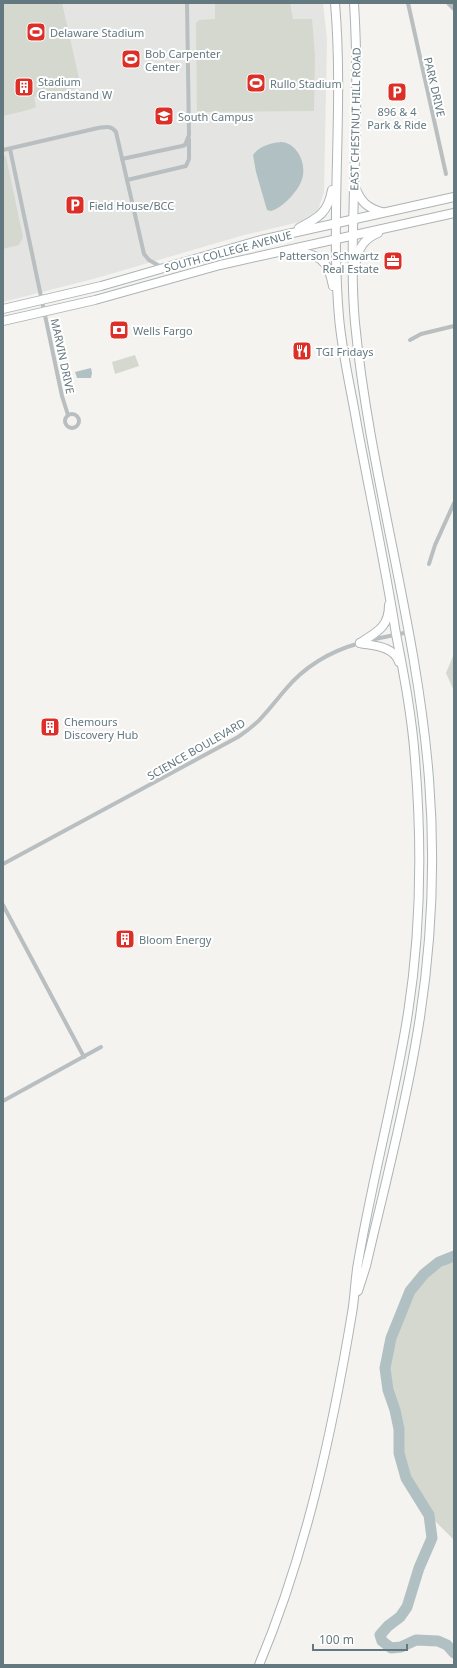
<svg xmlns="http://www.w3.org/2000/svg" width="457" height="1668" font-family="'Noto Sans',sans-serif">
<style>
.built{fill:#e4e4e3}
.green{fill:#d4d8cf}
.water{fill:#b1c1c3}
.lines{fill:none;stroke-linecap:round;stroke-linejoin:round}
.river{stroke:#b1c1c3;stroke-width:11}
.primary-casing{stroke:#adb4b6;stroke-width:10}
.minor{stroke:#b9bfc1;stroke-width:4}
.tertiary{stroke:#b9bfc1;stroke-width:7}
.primary{stroke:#fff;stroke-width:8}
.labels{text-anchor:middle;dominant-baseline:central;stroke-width:4;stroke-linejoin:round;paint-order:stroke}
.poi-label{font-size:11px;fill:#63787f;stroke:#fff;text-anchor:start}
.street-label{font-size:11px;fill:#63787f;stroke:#fff}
</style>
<rect width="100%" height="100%" fill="#f4f3ef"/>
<polygon class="built" points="3,3 323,3 327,39 324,192 318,210 311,218 304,221 244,235 97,278 3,302"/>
<g class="green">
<polygon points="3,3 62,3 81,87 48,95 46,93 46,94 34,97 36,107 28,110 3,116"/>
<polygon points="215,3 290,3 293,19 312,19 315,55 314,111 197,112 196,23 199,20 215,19"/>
<polygon points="3,154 6,157 23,237 19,245 3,249"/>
<polygon points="135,355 139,366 115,374 112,362"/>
<polygon points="454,654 454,691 446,673"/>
<polygon points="454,1258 454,1540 429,1515 406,1478 399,1453 399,1429 385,1368 410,1291"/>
</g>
<g class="water">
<path d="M281 142C299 143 309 168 300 184 295 194 282 208 271 211L267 210 256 172 253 155C259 146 271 143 281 142Z"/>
<polygon points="91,368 92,373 91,378 77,378 75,372"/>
</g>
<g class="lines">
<polyline class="river" points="454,1256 439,1262 424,1274 410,1291 391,1338 385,1368 388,1390 395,1410 399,1429 399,1453 406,1478 429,1515 432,1538 419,1568 407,1607 400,1617 388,1626 380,1635 382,1641 391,1648 401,1647 416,1640 438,1641 447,1645 454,1653"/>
<defs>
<g id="primary">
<path d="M354 3C358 65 356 127 354 189 353 234 351 279 355 323 370 477 417 625 429 779 436 868 431 959 415 1047 402 1121 383 1193 366 1266L358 1291"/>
<path d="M355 187C361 202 367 208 382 212"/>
<path d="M299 228C318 218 328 213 332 190"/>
<path d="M293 251C319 255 328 258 333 286"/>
<path d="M356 262C359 247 364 239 378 233"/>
<polyline points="3,309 101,286 261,240 454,197"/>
<polyline points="3,321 95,300 220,265 454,213"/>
<path d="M360 643C374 646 394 646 399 662"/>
<path d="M360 643C377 632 389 627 389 605"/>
<path d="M259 1665C306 1553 332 1433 352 1313 355 1296 355 1279 358 1263 372 1179 395 1097 408 1013 421 930 422 844 415 759 412 717 404 675 396 634 385 564 370 495 357 425 351 389 342 353 339 317 330 212 344 107 335 3"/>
</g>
</defs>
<use href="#primary" class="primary-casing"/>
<g class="minor">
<polyline points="408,3 446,174"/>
<polyline points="10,149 62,396 68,415"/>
<path d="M3 150 98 128C106 127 111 125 116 132L144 254 149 260 163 268"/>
<polyline points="122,159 182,146 185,145 189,135 187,3"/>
<polyline points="127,180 186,166 189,159 189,139"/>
<polyline points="410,340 421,334 454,326"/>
<circle cx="72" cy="421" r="7"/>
<polyline points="429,564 435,545 454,503"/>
<polyline points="370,640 409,632"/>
<path d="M3 864 238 737C261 722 268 710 285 690 304 667 331 651 360 643"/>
<polyline points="3,905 84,1057"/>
<polyline points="3,1101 101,1047"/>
</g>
<polyline class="tertiary" points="450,3 454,7"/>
<use href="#primary" class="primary"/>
</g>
<defs>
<symbol id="stadium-square" viewBox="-11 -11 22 22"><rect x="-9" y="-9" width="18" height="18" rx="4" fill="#dc2f27" stroke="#fff"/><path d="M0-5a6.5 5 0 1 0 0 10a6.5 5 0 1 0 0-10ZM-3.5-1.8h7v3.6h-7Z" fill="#fff"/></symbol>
<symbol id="building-square" viewBox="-11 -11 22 22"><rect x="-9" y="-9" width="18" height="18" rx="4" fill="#dc2f27" stroke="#fff"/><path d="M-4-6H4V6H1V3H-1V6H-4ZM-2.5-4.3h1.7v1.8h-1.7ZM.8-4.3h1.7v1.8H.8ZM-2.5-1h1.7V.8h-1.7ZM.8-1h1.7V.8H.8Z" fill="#fff"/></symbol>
<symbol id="parking-square" viewBox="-11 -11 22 22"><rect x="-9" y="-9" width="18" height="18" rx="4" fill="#dc2f27" stroke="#fff"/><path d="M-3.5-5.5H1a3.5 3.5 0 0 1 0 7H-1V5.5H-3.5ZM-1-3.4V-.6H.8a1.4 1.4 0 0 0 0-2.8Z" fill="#fff"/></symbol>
<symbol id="university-square" viewBox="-11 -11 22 22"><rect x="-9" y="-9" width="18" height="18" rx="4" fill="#dc2f27" stroke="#fff"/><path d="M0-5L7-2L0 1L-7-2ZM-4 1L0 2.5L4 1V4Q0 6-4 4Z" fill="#fff"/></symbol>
<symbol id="office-square" viewBox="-11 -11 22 22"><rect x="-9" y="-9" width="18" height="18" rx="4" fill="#dc2f27" stroke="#fff"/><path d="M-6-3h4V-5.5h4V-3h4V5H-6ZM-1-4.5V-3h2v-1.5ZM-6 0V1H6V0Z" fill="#fff"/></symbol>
<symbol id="bank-square" viewBox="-11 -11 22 22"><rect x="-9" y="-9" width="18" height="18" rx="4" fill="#dc2f27" stroke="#fff"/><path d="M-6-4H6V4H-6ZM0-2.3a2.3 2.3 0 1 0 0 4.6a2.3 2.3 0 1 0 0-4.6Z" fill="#fff"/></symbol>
<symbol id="restaurant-square" viewBox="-11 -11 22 22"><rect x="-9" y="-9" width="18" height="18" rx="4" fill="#dc2f27" stroke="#fff"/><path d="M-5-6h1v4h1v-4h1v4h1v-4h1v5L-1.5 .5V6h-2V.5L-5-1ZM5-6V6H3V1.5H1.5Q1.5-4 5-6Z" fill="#fff"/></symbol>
</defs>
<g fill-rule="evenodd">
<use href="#stadium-square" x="25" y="21" width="22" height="22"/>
<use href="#stadium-square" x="120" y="48" width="22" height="22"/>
<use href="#stadium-square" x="245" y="72" width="22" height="22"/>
<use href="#building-square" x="13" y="76" width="22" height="22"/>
<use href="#parking-square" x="386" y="81" width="22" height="22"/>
<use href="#university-square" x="153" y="105" width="22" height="22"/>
<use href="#parking-square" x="64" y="194" width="22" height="22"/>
<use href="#office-square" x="382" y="250" width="22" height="22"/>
<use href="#bank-square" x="108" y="319" width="22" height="22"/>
<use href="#restaurant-square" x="291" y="340" width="22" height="22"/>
<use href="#building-square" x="39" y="716" width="22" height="22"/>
<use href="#building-square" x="114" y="928" width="22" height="22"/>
</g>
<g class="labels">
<g class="poi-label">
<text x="50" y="32">Delaware Stadium</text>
<text x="145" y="53">Bob Carpenter<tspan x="145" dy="13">Center</tspan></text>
<text x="38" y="81">Stadium<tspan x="38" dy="13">Grandstand W</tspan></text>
<text x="270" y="83">Rullo Stadium</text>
<text x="397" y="111" text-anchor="middle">896 &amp; 4<tspan x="397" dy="13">Park &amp; Ride</tspan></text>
<text x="178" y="116">South Campus</text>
<text x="89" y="205">Field House/BCC</text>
<text x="379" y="255" text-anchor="end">Patterson Schwartz<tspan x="379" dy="13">Real Estate</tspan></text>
<text x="133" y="330">Wells Fargo</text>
<text x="316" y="351">TGI Fridays</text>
<text x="64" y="721">Chemours<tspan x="64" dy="13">Discovery Hub</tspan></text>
<text x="139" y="939">Bloom Energy</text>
</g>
<g class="street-label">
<text transform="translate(435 87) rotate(77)">PARK DRIVE</text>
<text transform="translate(355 119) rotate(-89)">EAST CHESTNUT HILL ROAD</text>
<text transform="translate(228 251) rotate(-15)">SOUTH COLLEGE AVENUE</text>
<text transform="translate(63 356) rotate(78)">MARVIN DRIVE</text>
<text transform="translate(196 749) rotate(-30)">SCIENCE BOULEVARD</text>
</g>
</g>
<rect width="457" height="1668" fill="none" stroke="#63787f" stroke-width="8"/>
<path d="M313 1644v6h94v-6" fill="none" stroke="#63787f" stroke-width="2"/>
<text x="319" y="1644" font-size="12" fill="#63787f" stroke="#ffffff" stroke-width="3" paint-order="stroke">100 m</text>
</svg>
